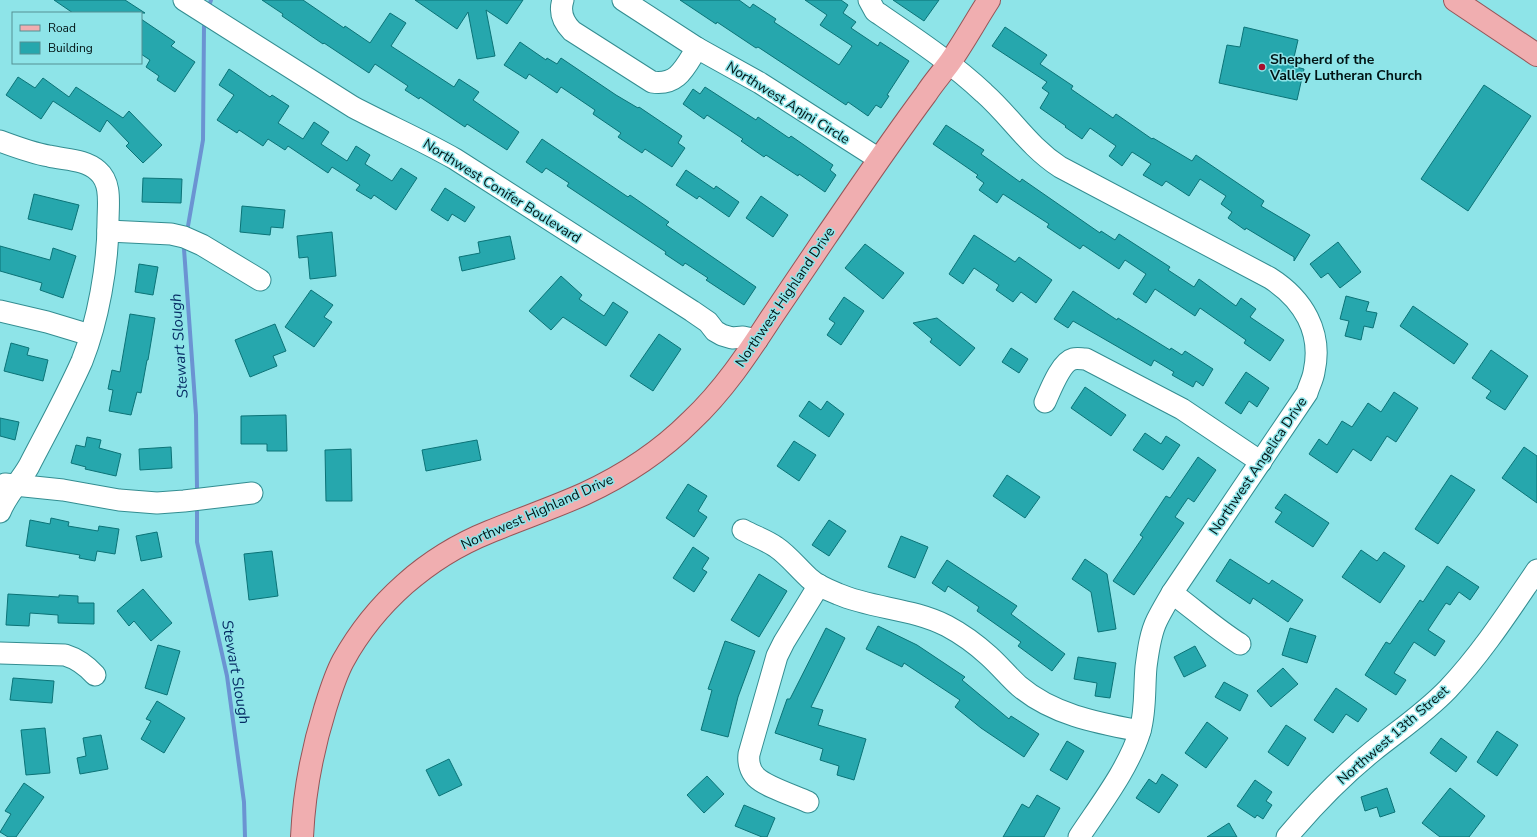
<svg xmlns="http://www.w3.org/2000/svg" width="1537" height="837" font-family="'Nunito Sans',sans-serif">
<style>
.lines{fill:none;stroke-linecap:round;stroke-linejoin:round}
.stream{stroke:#6b93d2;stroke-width:4}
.building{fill:#26a7ad;stroke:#0b7377}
.minor-casing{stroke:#338d91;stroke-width:23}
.major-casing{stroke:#965558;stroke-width:24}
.minor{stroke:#fff;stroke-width:21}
.major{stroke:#f0aeb0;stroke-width:22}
.poi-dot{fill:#a70e2e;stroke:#8ee4e8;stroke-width:1.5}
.labels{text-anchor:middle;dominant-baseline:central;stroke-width:3;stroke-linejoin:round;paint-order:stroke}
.poi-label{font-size:14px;font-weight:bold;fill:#001314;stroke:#8ee4e8;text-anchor:start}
.street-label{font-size:14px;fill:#001314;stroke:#8ee4e8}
.water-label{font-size:15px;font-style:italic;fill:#062c64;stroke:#8ee4e8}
</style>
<rect width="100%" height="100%" fill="#8ee4e8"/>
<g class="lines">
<g class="stream">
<polyline points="210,3 211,0"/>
<polyline points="188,226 203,140 204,26"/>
<polyline points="184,249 196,415 197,488"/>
<polyline points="197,511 197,542 227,676 244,802 245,837"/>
</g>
</g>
<g class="building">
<polygon points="54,0 125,0 145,13 73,13"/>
<polygon points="262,0 303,0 344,28 345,26 370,43 390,13 406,23 391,46 454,87 459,79 479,92 473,100 519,132 507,150 467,124 465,127 420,97 419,99 405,90 408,86 375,64 369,73 324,43 323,44 282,16 283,14"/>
<polygon points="415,0 523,0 507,24 486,10 495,56 477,59 468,12 457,29"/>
<polygon points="680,0 739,0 750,8 753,4 776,19 774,22 839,65 852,46 820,25 827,15 805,0 841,0 848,5 843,13 856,22 851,28 878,46 880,42 909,61 887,95 889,96 881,108 876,105 868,116 848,102 846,105 758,47 756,48 717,22 716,24"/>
<polygon points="893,0 939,0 924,21"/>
<polygon points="141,19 175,42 171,46 195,62 175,92 157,80 159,76 146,67 150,60 141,54"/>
<polygon points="1005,27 1047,55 1040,64 1073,86 1071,89 1113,118 1116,114 1152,139 1153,138 1192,161 1196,155 1264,201 1261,206 1310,235 1294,261 1294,257 1246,228 1245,230 1228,218 1232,212 1221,204 1226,196 1200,179 1189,196 1166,181 1162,186 1143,175 1151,164 1132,152 1122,166 1109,156 1116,146 1090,128 1082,139 1065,127 1066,126 1040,108 1049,93 1042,88 1047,82 992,46"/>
<polygon points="1244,27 1298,40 1292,66 1304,69 1297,100 1219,83 1227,45 1240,47"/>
<polygon points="520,42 546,60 547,58 557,64 561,58 616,95 638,108 639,107 682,136 678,143 685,148 672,167 645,149 642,153 618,137 621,133 593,114 595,110 561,87 557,93 529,74 526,79 504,65"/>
<polygon points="229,69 270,97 272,95 289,106 278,123 303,139 314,122 329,132 321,144 347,161 356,146 370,155 365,164 392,181 401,168 417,178 396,210 374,195 371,199 356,190 360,185 332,167 328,173 288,146 285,150 268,139 263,146 239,130 237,133 217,120 234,95 219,85"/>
<polygon points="18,77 35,88 43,78 69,97 76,87 123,118 129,111 162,145 143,163 126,146 129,143 107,120 100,132 53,101 41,119 6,95"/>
<polygon points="1484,85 1531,116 1468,211 1421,179"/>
<polygon points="705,87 756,120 758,117 789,138 791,136 833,165 830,170 836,175 825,192 799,174 798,176 766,155 764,157 741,141 743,139 707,115 704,119 683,104 693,89 700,94"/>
<polygon points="946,125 984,150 981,154 1020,182 1022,179 1100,233 1101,231 1115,240 1119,234 1170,267 1168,270 1194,287 1199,279 1236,306 1241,298 1256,309 1250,317 1284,340 1270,361 1244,343 1246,340 1200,308 1195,316 1155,289 1146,303 1133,294 1146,274 1125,260 1119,269 1083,245 1080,249 1047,227 1049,224 1003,194 997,203 979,190 984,183 976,177 978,175 933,144"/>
<polygon points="542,139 628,197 630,195 669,222 666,225 756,287 744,305 706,280 708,278 685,263 683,266 665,254 666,252 567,186 569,183 546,168 542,173 526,162"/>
<polygon points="686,170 714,189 716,186 739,202 729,217 699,196 697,199 676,185"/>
<polygon points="143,178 182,179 181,203 142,202"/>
<polygon points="445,188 475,207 465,222 452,214 448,221 431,210"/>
<polygon points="34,194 79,205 72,230 28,219"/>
<polygon points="761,196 788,215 773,237 746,218"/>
<polygon points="242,206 285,210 283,228 271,227 270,235 240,232"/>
<polygon points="332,232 336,276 310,279 308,257 299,258 297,236"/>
<polygon points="974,235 1015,262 1019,257 1052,280 1036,303 1021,292 1013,302 996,290 999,285 974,268 963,284 949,274"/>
<polygon points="510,236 515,259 462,271 459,257 480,253 478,242"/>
<polygon points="1338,242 1361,272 1340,288 1328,273 1321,278 1310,264"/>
<polygon points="865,244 904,273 883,299 845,268"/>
<polygon points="0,246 50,260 53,248 76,256 63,298 40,290 42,283 0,271"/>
<polygon points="139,264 158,267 153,295 135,292"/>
<polygon points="561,276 582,295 579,299 604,316 613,302 628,312 606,346 563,317 551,330 529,311"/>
<polygon points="311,290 333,305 324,317 332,322 314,347 285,327"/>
<polygon points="1073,291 1117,320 1118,318 1170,350 1171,348 1182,355 1185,351 1213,369 1203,386 1196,381 1193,387 1172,375 1174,372 1154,360 1151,366 1073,321 1068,328 1054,319"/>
<polygon points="1346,296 1369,302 1366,311 1377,313 1373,328 1364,326 1361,340 1345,336 1349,321 1340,319"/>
<polygon points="844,297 864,311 841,345 827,335 835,323 829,319"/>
<polygon points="1413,306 1468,344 1454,364 1400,326"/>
<polygon points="130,314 155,318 148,360 147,360 141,393 137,392 131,415 109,411 113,390 108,389 112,370 120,372"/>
<polygon points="937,318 975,348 960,366 930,342 932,339 913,323"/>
<polygon points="275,324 286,351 273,356 277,366 250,377 235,340"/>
<polygon points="659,334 681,349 653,391 630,376"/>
<polygon points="11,343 29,348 27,355 48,360 43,381 4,371"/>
<polygon points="1011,348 1028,359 1019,373 1002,362"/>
<polygon points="1491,350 1528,376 1505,410 1486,398 1491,391 1472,378"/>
<polygon points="1246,372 1269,388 1257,407 1249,401 1241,414 1225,403"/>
<polygon points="1085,387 1126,415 1111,436 1071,408"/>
<polygon points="1394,392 1418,408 1396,442 1387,436 1371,461 1353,449 1337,473 1309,454 1319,439 1327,445 1342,421 1352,427 1368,403 1381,412"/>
<polygon points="809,401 821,410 827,401 844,414 829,437 799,416"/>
<polygon points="286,415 287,451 267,451 267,444 241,444 241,416"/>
<polygon points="0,418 19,422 15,440 0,436"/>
<polygon points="1145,433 1161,444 1166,436 1180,445 1163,470 1133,450"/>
<polygon points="87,437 101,440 99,448 121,454 116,476 85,469 86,467 71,463 76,445 85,447"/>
<polygon points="477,440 481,460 426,471 422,450"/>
<polygon points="794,441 816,455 799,481 777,466"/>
<polygon points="171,447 172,468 140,470 139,449"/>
<polygon points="1524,447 1537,456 1537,503 1502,478"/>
<polygon points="351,449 352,501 326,501 325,450"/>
<polygon points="1198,457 1216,470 1194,502 1188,498 1175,517 1184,523 1134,595 1113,581 1143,537 1140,535 1166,496 1170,498"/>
<polygon points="1007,475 1040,497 1025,518 993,496"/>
<polygon points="1451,475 1475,490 1438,544 1415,529"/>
<polygon points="688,484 707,496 698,511 707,517 694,537 666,518"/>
<polygon points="1285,494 1329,523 1313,547 1275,522 1282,512 1275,508"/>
<polygon points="51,518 69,522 68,526 98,531 99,526 119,529 115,554 97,551 95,561 79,558 80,555 26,546 30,520 50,524"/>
<polygon points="829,520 846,531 829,556 812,545"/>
<polygon points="157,532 162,557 141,561 136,536"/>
<polygon points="901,536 928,547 915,578 888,567"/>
<polygon points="693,547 709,558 702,569 707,572 694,592 673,578"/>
<polygon points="1361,550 1377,561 1384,552 1405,566 1380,603 1342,577"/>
<polygon points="272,551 278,596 249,600 244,554"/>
<polygon points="1085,559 1107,574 1116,629 1098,632 1091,592 1072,579"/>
<polygon points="1230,559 1269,584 1272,580 1303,600 1288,622 1253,598 1250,604 1216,581"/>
<polygon points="947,560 1017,606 1011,614 1065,654 1052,671 1018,646 1021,642 977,611 979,607 948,586 945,592 932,583"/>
<polygon points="1447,566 1479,587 1470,600 1459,592 1450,605 1446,603 1428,630 1445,641 1435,656 1414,642 1394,673 1406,680 1396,695 1365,675 1386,642 1390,644 1420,600 1423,602"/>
<polygon points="759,574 787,591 759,637 731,620"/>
<polygon points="143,589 172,623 151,641 134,621 129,626 117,611"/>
<polygon points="8,594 59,597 59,595 78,596 78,603 94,603 94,624 58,623 58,615 30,613 29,626 6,625"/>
<polygon points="878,626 917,645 965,677 962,680 1009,719 1011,716 1039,734 1024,757 981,728 955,707 960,700 904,663 902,667 866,649"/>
<polygon points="826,628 845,638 811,707 823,710 818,725 866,739 854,780 837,775 839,766 820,760 823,749 775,733 787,699 790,699"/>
<polygon points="1290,628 1316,636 1307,663 1282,655"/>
<polygon points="725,641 755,651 738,697 728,737 701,730 712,690 708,689"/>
<polygon points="158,645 180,651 167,695 145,688"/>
<polygon points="1195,646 1206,666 1184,677 1174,657"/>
<polygon points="1078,657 1116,663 1110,698 1095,696 1097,683 1074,679"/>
<polygon points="1283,668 1298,684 1271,707 1257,691"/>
<polygon points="13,678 54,681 52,703 10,700"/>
<polygon points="1224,682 1248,695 1240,711 1215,697"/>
<polygon points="1336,688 1367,709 1358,722 1346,714 1333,733 1314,720"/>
<polygon points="157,701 185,718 164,753 141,739 151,721 146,719"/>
<polygon points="1207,722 1228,738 1206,768 1185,753"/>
<polygon points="1286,725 1306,738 1288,766 1268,752"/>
<polygon points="45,728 50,773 26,775 21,730"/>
<polygon points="1497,731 1518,745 1497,776 1477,762"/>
<polygon points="101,735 108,769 80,774 77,758 86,756 83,738"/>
<polygon points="1441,738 1467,757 1456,772 1430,753"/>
<polygon points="1067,741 1084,751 1067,780 1050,770"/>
<polygon points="449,759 462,785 439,796 426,770"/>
<polygon points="1162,774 1178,785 1159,813 1136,798 1149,779 1156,784"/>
<polygon points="707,776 724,794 704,813 687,795"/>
<polygon points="1255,780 1272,792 1266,801 1272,805 1263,819 1257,815 1255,818 1237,806"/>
<polygon points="24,783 44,797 16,837 8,837 0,832 11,814 5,811"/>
<polygon points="1387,788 1395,812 1380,817 1377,807 1365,811 1361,797"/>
<polygon points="1450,788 1485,816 1469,837 1440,837 1422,823"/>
<polygon points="1037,795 1060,808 1044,837 1003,837 1022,804 1029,808"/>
<polygon points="744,805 775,818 767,837 762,837 735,826"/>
<polygon points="1229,823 1237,837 1207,837"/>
</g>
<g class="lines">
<defs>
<g id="minor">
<path d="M184 0 353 107C387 125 422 140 455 159L692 311 708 322 715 331 722 335 732 338 743 337 757 340"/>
<path d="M563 0C559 12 563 22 572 31L652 82C678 86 685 67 697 48"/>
<polyline points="623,0 697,48 760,83 879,159"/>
<path d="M869 0 875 11C913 37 951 62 984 93 1012 118 1028 146 1060 167L1270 278C1303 299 1323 332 1314 372 1313 379 1309 386 1307 393L1172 593C1167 602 1162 610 1157 620 1150 634 1148 652 1146 667 1144 689 1146 710 1140 731 1129 768 1100 805 1079 837"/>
<path d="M0 141C16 147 32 153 49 156 65 160 85 159 98 171 112 183 108 205 108 222 108 265 98 321 82 361 66 397 47 431 29 466 20 482 7 494 0 512"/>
<polyline points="108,231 171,234 184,237 202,245 260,280"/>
<polyline points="0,311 47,322 90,335"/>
<path d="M1045 402C1050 391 1061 362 1073 359 1077 358 1082 359 1086 359L1182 409 1261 462"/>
<polyline points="5,484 63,490 119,500 157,503 184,501 252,493"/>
<path d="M743 530C754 536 766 540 776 547 788 555 798 568 809 578 816 585 828 590 838 594 873 609 912 608 947 626 962 634 977 645 989 656 1000 666 1009 677 1019 686 1053 715 1098 723 1140 731"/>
<path d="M1172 593C1195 610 1216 629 1240 644"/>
<path d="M0 653 65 655C78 659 86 665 95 675"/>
<path d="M808 802C795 796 766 787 756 777 750 771 748 762 749 754L777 656 784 642 819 585"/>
<path d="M1287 837C1313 806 1341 777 1373 751 1398 731 1425 713 1448 689 1482 653 1509 611 1537 570"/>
</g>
<g id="major">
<polyline points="1455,0 1537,55"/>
<path d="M302 837C304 793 312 751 325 709 330 693 335 676 343 661 375 603 427 557 489 532 520 519 553 508 584 494 623 476 660 452 691 421 723 391 747 355 771 318 789 291 807 265 825 238 858 190 891 141 926 94 933 83 942 73 950 62 964 42 976 20 989 0"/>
</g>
</defs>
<use href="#minor" class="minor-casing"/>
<use href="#major" class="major-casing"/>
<use href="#minor" class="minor"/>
<use href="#major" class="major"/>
</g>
<circle class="poi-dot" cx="1262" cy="67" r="4"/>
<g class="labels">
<g class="poi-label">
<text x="1270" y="59">Shepherd of the<tspan x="1270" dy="16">Valley Lutheran Church</tspan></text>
</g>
<g class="street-label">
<text transform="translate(788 103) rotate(32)">Northwest Anjni Circle</text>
<text transform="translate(502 191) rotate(32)">Northwest Conifer Boulevard</text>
<text transform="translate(785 297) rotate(-56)">Northwest Highland Drive</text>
<text transform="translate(1258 466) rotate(-56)">Northwest Angelica Drive</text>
<text transform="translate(537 512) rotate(-24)">Northwest Highland Drive</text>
<text transform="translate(1393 735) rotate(-41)">Northwest 13th Street</text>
</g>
<g class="water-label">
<text transform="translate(179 346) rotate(-94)">Stewart Slough</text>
<text transform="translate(236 672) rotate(80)">Stewart Slough</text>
</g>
</g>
<rect x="12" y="12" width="130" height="52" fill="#8ee4e8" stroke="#559093"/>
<rect x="20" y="25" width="20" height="6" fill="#f0aeb0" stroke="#559093"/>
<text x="48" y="32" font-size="12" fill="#001314">Road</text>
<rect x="20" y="42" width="20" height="12" fill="#26a7ad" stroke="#559093"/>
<text x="48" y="52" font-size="12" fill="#001314">Building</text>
</svg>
